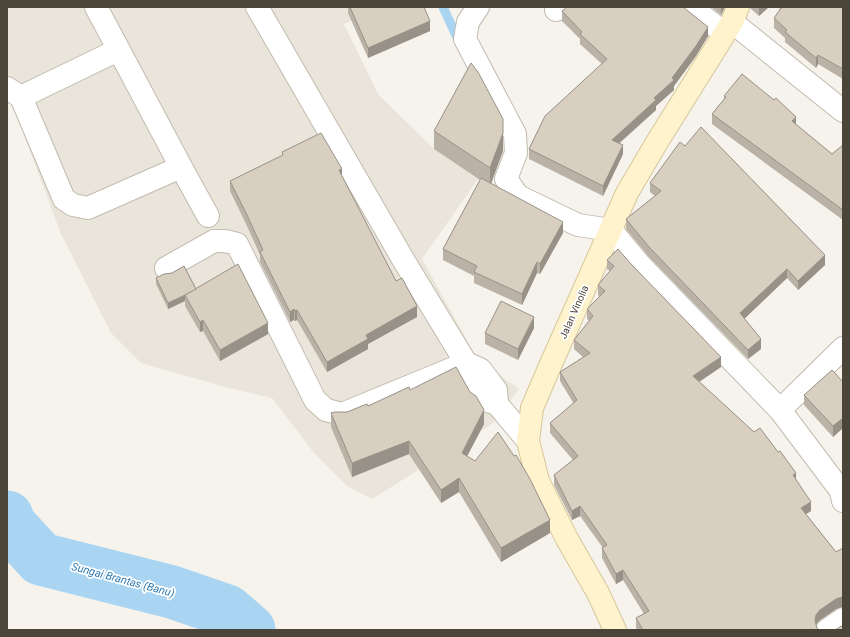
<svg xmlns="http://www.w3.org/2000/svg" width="850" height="637" font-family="Roboto,sans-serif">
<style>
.residential{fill:#eae5da}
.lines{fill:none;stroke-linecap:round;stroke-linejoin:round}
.stream{stroke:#a9d4f2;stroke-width:9}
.river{stroke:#a9d4f2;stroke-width:53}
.street-casing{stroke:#c2bbae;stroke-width:24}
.secondary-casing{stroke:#d6c79b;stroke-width:24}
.street{stroke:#fff;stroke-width:22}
.secondary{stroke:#fff3cd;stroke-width:22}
.wall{fill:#bab2a6}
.shaded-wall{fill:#979187}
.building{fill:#d8cfc1;stroke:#979187}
.labels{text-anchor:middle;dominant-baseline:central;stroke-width:3.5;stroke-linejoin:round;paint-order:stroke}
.street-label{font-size:10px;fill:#4b4439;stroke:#fff}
.water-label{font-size:11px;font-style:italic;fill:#2e7ab2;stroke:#fff}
</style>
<rect width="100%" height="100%" fill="#f6f3ec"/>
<polygon class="residential" points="7,7 379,7 344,24 378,94 434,149 478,179 422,259 478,360 519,389 492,424 372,499 347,486 314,453 272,398 229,388 141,363 111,333 61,234 12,103 7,101"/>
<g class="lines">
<polyline class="stream" points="443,7 460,44"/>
<polyline class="river" points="7,517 9,524 41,559 172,592 227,611 249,630"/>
<defs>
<g id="street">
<polyline points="257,7 404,261 466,363 467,375 481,399 497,404 528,441"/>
<polyline points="478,7 468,22 465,39 515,134 516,153 506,179 518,196 578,225 611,230 640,265 780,410 841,491 843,501"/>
<polyline points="691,7 724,33"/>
<polyline points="556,10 559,7"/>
<polyline points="732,22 843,111"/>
<polyline points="7,88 21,97 64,199 73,205 88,208 181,167 96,7"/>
<polyline points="21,97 118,50"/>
<polyline points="181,167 208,216"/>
<polyline points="166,268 214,241 225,241 237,244 315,400 326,410 342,414 466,363 480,369 487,378 496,390 497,404"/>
<polyline points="780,410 843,348"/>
<polyline points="827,630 843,619"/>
</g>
<polyline id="secondary" points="615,630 598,593 567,539 538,481 528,441 532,408 550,366 627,193 657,142 732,22 738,7"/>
</defs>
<use href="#street" class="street-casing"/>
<use href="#secondary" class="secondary-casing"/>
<use href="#street" class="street"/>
<use href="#secondary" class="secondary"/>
</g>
<g class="wall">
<polygon points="348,7 424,7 430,31 368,58 348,13"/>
<polygon points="711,7 725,7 721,15"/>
<polygon points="750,7 769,7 759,16 750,8"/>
<polygon points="778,7 843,7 843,79 818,64 816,68 785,42 785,38 774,28 774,18 780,9"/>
<polygon points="562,11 708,36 696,56 674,86 674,90 656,106 656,110 620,143 623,154 603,196 529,159 529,149 602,64 580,44 580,39 562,21"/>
<polygon points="724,96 796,125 832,154 843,145 843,220 712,124 712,114 724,99"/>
<polygon points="434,131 503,151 491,184 563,233 540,274 537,273 522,305 474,283 474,276 443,260 443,249 480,180 434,149"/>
<polygon points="282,152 342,177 396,281 417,317 368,344 368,349 327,372 297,320 295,321 294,320 290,322 260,262 260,255 247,226 230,191 230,181 282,156"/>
<polygon points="650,183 825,265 798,290 787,278 744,319 761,349 748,359 649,257 626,229 626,219 655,196 650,192"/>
<polygon points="607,260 631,264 721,367 699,382 796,479 811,511 806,514 836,552 843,548 843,607 842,607 836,609 820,620 816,625 817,628 819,630 638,630 636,628 636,618 644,614 623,580 616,584 602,558 602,548 603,548 580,516 572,520 554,485 554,475 573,460 550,433 550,423 574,404 560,381 560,372 583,357 574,349 574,340 589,321 587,319 587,309 600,297 598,295 598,285 610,271 607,269"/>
<polygon points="156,278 196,289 268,334 220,361 203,331 200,332 185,306 185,301 168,309 156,284"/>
<polygon points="534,328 518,360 485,344 485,333"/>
<polygon points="843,382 843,428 833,437 804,405 804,395"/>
<polygon points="410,390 484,424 467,456 550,533 501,562 459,492 441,503 409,454 352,477 331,427 331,413 347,412 368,406"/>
</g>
<g class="shaded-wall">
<polygon points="721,7 725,7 721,15"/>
<polygon points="759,7 769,7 759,16"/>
<polygon points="430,21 430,31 368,58 368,48"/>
<polygon points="708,27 708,36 696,56 674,86 674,90 656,106 656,110 612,149 612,140 654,98 672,78"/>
<polygon points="818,55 818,64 816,68 816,58"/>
<polygon points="796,117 796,126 792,121"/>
<polygon points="503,133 503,151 490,186 490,168"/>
<polygon points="623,145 623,154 603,196 603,186"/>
<polygon points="342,169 342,179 339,170"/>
<polygon points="563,222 563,233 540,274 540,264"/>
<polygon points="825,255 825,265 798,290 798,281"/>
<polygon points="537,262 537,273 522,305 522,294"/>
<polygon points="787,269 787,278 740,323 740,313"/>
<polygon points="185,295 185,301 168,309 168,303"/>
<polygon points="417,306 417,317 368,344 368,349 327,372 327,362 366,335"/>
<polygon points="294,309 294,320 290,322 290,312"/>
<polygon points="297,310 297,320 295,321 295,311"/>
<polygon points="534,317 534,328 518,360 518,349"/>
<polygon points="203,320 203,331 200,332 200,322"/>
<polygon points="268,323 268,334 220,361 220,350"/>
<polygon points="761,339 761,349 748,359 748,350"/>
<polygon points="721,357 721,367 693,386 693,376"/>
<polygon points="484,410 484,424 462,466 462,453"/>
<polygon points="843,418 843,428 833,437 833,426"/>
<polygon points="409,441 409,454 352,477 352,463"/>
<polygon points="796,473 796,483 793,475"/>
<polygon points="459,478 459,492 441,503 441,490"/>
<polygon points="811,502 811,511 801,517 801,508"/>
<polygon points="580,506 580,516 572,520 572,511"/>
<polygon points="550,520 550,533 501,562 501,548"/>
<polygon points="623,570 623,580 616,584 616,574"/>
<polygon points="842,597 842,607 836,609 820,620 816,624 815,621 816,615 820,610 836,599"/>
</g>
<g class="building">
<polygon points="350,7 424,7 430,21 368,48"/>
<polygon points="567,7 683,7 708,27 696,46 672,78 674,80 654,98 656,100 612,140 623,145 603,186 529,149 545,116 607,59 580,34 582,32 562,11"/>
<polygon points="782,7 843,7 843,69 818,55 816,58 785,32 787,30 774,18"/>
<polygon points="471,63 478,72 503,119 503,133 490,168 434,131"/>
<polygon points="742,74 774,100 776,98 796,117 792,121 832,154 843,145 843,210 712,114 726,97 724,96"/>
<polygon points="701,127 825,255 798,281 787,269 740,313 761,339 748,350 649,247 626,219 661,191 650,183 680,142 685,146"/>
<polygon points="321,133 342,169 339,170 396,281 402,278 417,306 366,335 368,339 327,362 297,310 295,311 294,309 290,312 260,252 263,250 247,215 230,181 283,155 282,152"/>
<polygon points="481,178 563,222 540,264 537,262 522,294 474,272 477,266 443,249"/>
<polygon points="618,249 631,264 721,357 693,376 754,432 760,428 778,452 780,451 796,473 793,475 811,502 801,508 836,552 843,548 843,597 842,597 836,599 820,610 816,615 815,621 817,628 819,630 643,630 636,618 649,611 623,570 616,574 602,548 607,545 580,506 572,511 554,475 578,456 550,423 577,400 560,372 590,353 574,340 593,316 587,309 605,291 598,285 614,266 607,260"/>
<polygon points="238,264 268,323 220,350 203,320 200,322 185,295"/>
<polygon points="184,266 196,289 185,295 168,303 156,278 164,274 172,273"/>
<polygon points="501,301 534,317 518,349 485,333"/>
<polygon points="456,367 470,392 476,396 484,410 462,453 475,461 498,432 514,456 516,455 530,479 550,520 501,548 459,478 441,490 409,441 352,463 331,413 335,412 347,412 367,404 368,406 409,387 410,390"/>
<polygon points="832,370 843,382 843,418 833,426 804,395"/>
<polygon points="843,625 843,630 835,630"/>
</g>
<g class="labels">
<g class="street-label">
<text transform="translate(574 312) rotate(-66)">Jalan Vinolia</text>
</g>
<g class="water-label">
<text transform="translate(123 580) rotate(15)">Sungai Brantas (Banu)</text>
</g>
</g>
<rect width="850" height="637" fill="none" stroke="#4b4439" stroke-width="16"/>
</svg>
